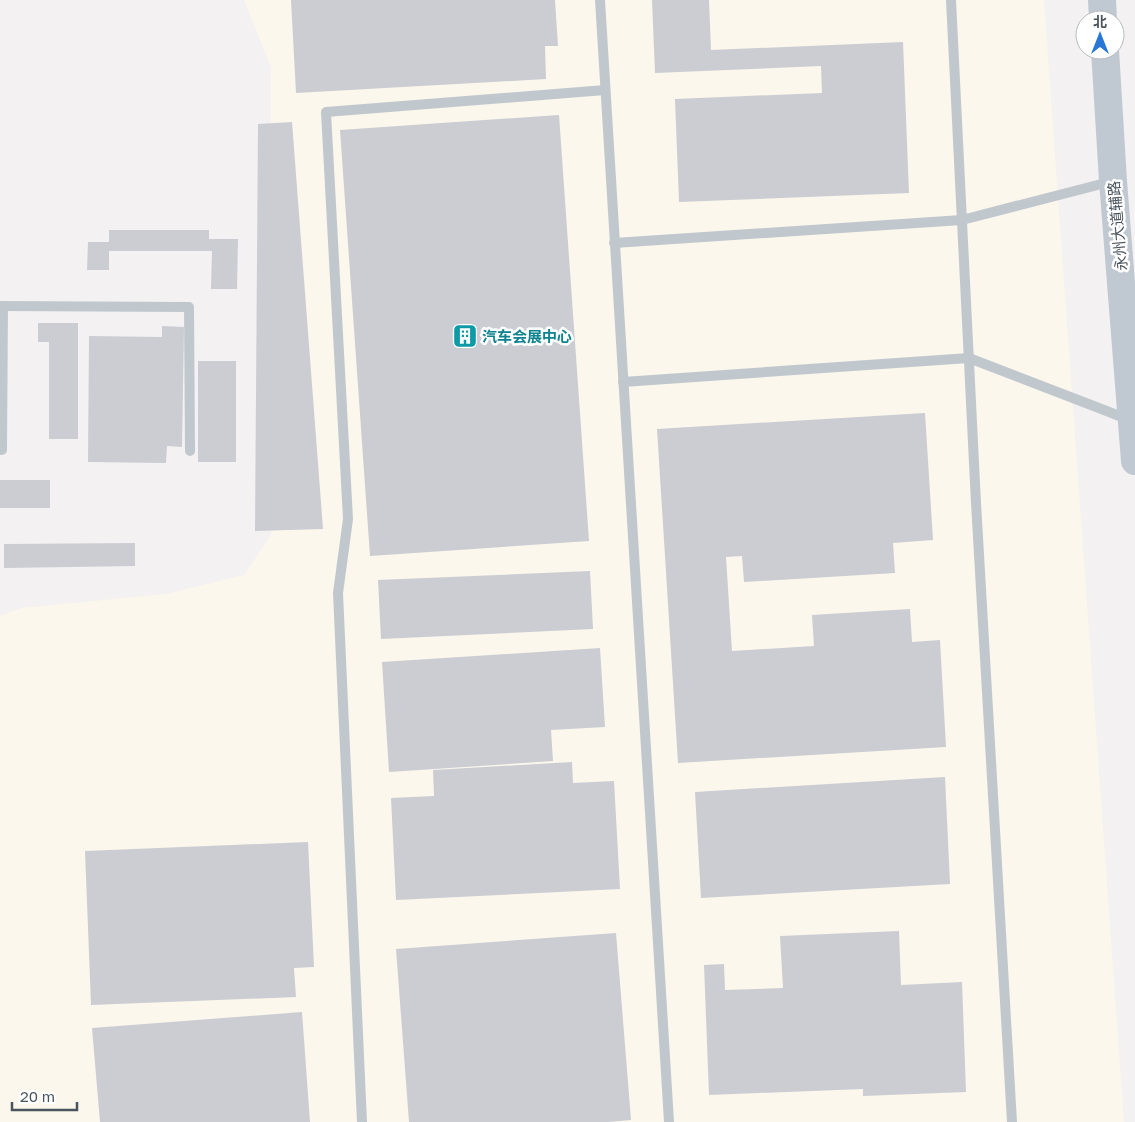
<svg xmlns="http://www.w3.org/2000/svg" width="1135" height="1122" font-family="'Golos Text','Noto Sans SC',sans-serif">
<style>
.commercial{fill:#fbf7ec}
.building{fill:#cbcdd3}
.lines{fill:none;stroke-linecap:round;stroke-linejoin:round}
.lane{stroke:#c0c8ce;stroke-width:10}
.secondary{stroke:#c0c9d2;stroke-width:28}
.labels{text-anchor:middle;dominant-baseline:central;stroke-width:5;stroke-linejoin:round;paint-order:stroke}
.street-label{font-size:15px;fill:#4a545d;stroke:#fff}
.culture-label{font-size:15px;font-weight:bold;fill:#0d838f;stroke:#fff;text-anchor:start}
</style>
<rect width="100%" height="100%" fill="#f3f1f1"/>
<polygon class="commercial" points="244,0 1044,0 1124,1122 0,1122 0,616 21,608 166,594 244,575 271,535 271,67"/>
<g class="building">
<polygon points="291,0 555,0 558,46 545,46 546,79 296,93"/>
<polygon points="652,0 709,0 711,50 903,42 909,193 679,202 675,99 822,93 821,66 655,73"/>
<polygon points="559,115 589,541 370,556 340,130"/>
<polygon points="292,122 323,529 255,531 258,124"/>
<polygon points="109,230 209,230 209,239 238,239 237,289 211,289 212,251 109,251 109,270 87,270 88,242 109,242"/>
<polygon points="38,323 78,323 78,439 49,439 49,342 38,342"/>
<polygon points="162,326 184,327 182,447 167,446 166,463 88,462 89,336 162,337"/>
<rect x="198" y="361" width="38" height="101"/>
<polygon points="925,413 933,540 893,543 895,573 744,582 742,556 726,557 732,651 814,646 812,615 910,609 912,642 940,640 946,747 678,763 657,429"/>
<rect x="0" y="480" width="50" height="28"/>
<polygon points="135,543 135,566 4,568 4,544"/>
<polygon points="590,571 593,629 381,639 378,580"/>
<polygon points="600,648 605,727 551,730 553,761 389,772 382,662"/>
<polygon points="572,762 573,783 614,781 620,889 396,900 391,798 434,796 433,770"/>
<polygon points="945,777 950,884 701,898 695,792"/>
<polygon points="308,842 314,967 294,968 296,997 91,1005 85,851"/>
<polygon points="899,931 901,985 962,982 966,1092 863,1096 863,1089 709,1095 704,965 724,964 725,990 783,988 780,936"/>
<polygon points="616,933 631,1120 608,1122 409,1122 396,949"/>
<polygon points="302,1012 310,1122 100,1122 92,1028"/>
</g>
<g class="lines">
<g class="lane">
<polyline points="600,0 669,1122"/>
<polyline points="951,0 976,503 1012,1122"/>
<polyline points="614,243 962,220 1113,181"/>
<polyline points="0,306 189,307 190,451"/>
<polyline points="623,382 969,358 1130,420"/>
<polyline points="0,450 2,450 3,306"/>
<polyline points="362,1122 338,593 348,519 326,112 605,90"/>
</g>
<g class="secondary">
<polyline points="1102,0 1103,20"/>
<polyline points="1105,50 1113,181 1135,461"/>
</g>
</g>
<defs>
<symbol id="building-square" viewBox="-11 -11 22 22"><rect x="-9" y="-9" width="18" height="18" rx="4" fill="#0f9aa8" stroke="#fff"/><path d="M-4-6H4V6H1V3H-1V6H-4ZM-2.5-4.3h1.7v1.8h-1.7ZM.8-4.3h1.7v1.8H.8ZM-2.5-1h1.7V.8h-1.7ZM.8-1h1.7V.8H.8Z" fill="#fff"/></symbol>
</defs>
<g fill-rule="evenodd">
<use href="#building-square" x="451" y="322" width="28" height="28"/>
</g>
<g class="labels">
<g class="street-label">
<text transform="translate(1117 226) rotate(-95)">永州大道辅路</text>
</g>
<g class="culture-label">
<text x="482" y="336">汽车会展中心</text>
</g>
</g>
<g transform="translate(1100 35)"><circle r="24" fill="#ffffff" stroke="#b7bbbe"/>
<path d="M0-4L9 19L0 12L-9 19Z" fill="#2876d5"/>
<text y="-8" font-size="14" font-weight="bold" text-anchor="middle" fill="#4a545d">北</text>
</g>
<path d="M12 1102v8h65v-8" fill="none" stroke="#4a545d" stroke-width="2.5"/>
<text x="20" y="1102" font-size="15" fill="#4a545d" stroke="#ffffff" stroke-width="4" paint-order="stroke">20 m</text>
</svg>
